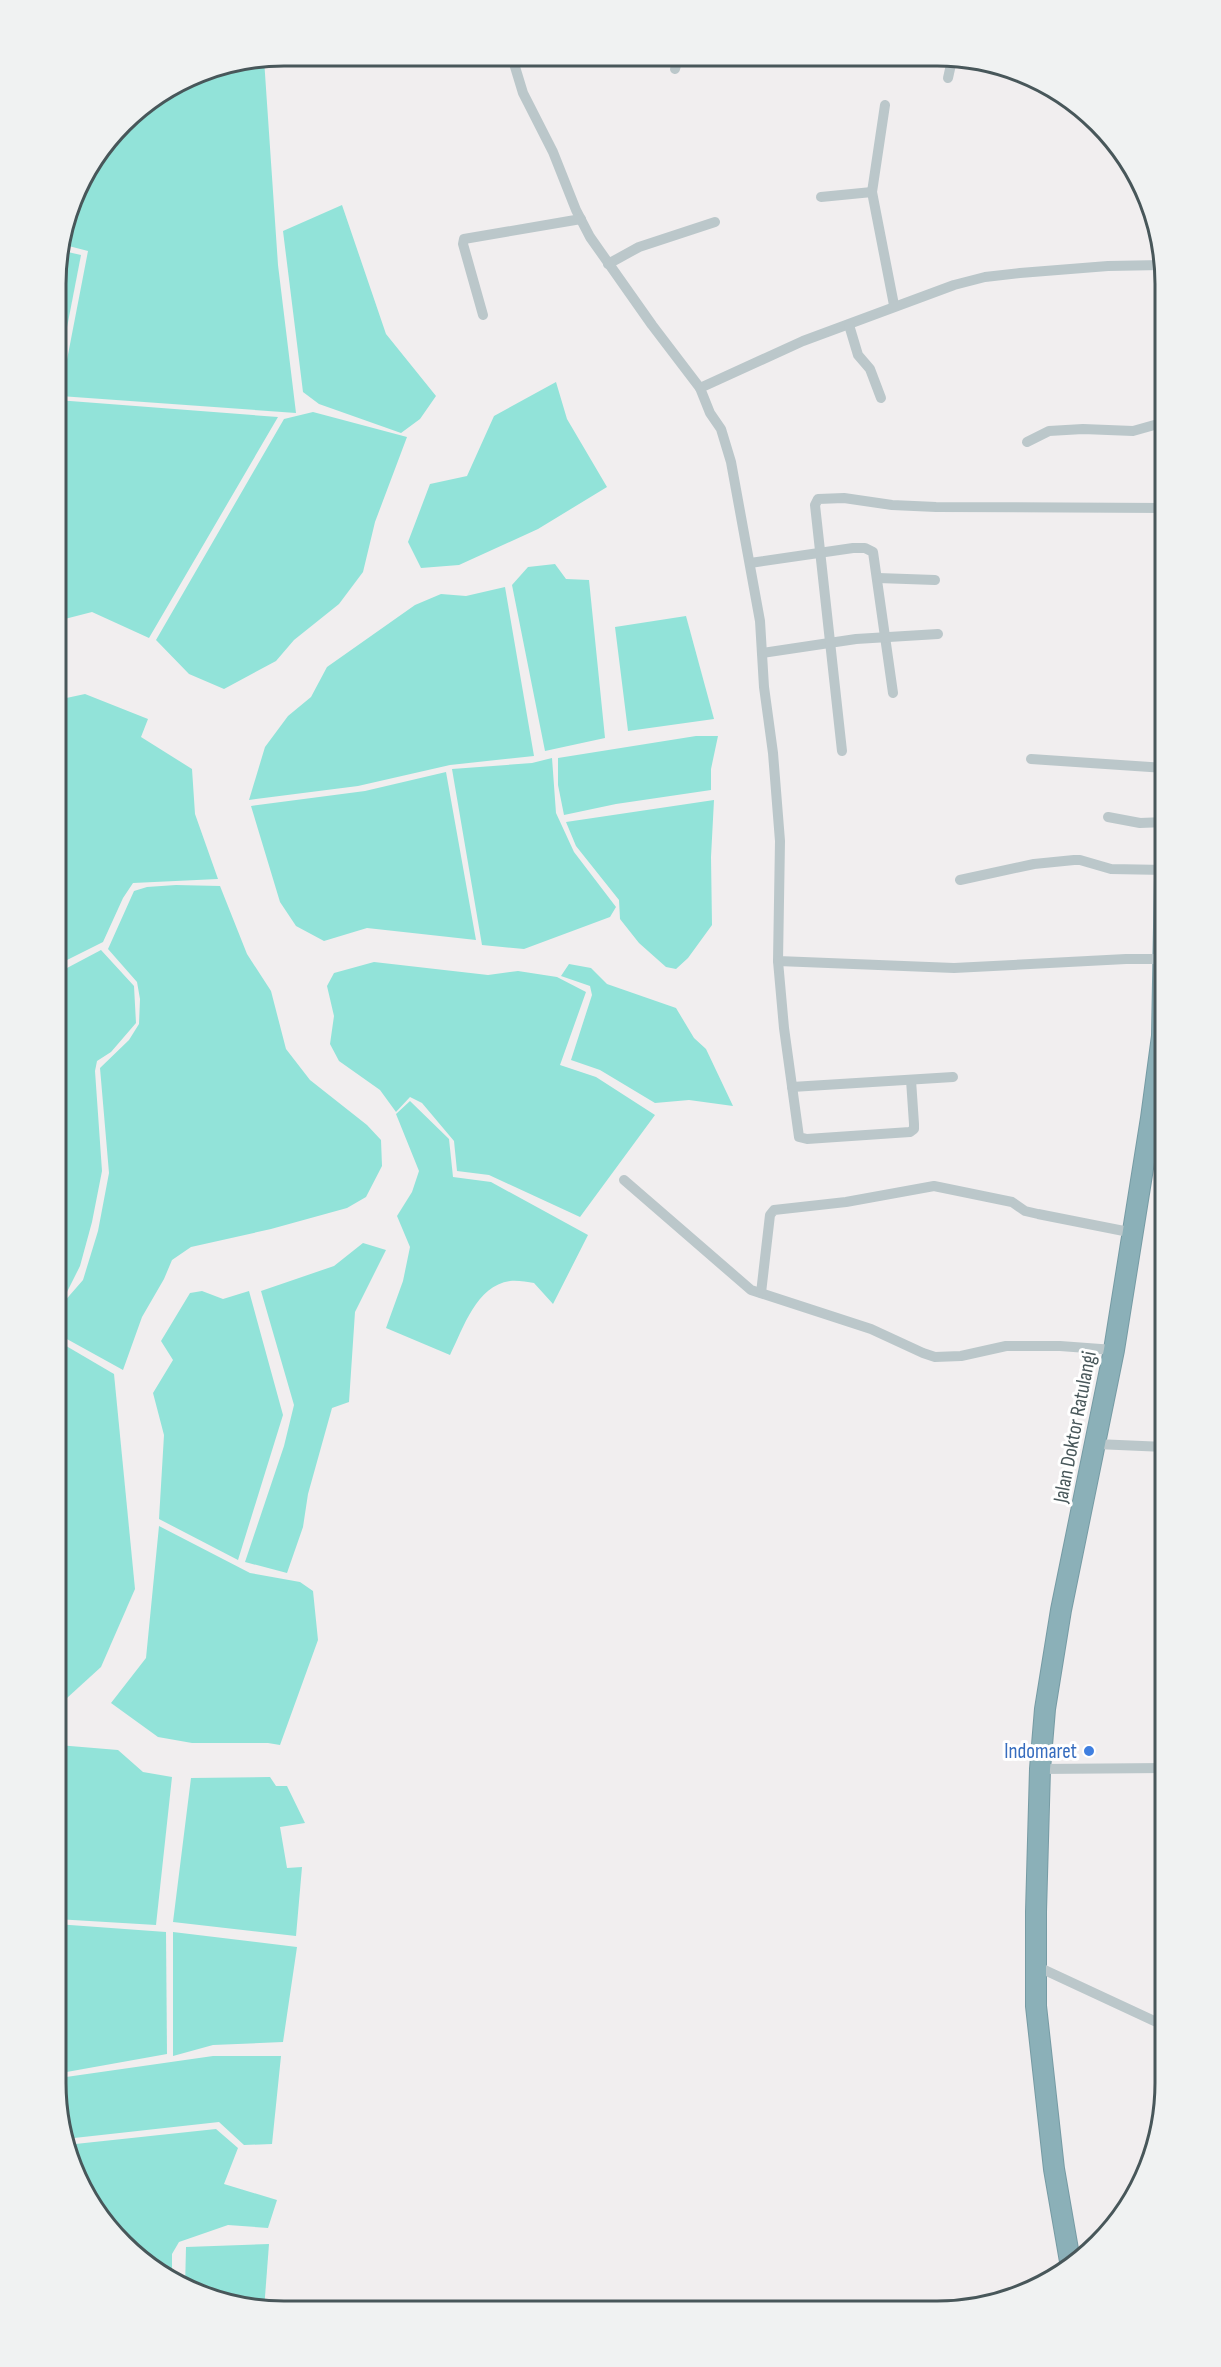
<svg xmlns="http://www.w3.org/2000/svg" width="1221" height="2367" font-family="'Sofia Sans Condensed',sans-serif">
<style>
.water{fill:#92e3d9}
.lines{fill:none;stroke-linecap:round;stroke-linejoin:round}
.highway-casing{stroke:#769ba4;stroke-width:22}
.street{stroke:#bbc7ca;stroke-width:10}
.highway{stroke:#8bb0b8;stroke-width:20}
.shop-dot{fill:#3f7fe0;stroke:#fff;stroke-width:2}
.labels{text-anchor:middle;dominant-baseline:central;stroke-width:6;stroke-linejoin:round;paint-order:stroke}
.street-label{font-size:21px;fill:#48575a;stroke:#fff}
.shop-label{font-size:21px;fill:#366cbe;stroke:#fff;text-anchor:end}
.rim{fill:none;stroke:#48575a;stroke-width:3}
</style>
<rect width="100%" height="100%" fill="#f1eeef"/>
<g class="water">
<polygon points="264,59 278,265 296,413 60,396 88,251 61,244 79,183 133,112 197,73"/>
<polygon points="342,205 386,334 436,396 420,419 401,433 319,404 303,392 283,231"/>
<polygon points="59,250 81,255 57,379 57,254"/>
<polygon points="556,382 567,419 607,487 538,529 459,565 421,568 408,542 430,484 467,476 494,416"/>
<polygon points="57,400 278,417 149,638 92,612 57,621"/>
<polygon points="313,412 407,437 375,522 363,572 339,604 294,640 276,661 224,689 189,674 156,640 284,419"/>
<polygon points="555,564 566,579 589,580 605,738 545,751 512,585 528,567"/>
<polygon points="505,587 534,756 450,765 358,786 249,800 265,747 288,716 311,697 327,667 415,605 441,594 466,596"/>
<polygon points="686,616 714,719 628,731 615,627"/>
<polygon points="85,694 148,719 141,737 192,769 195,814 218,879 133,883 123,898 103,942 57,965 57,700"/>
<polygon points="696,736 718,736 711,769 711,790 616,804 564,815 558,785 558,758"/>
<polygon points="552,758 556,813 574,852 616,907 610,917 524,949 482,945 452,769 532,763"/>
<polygon points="446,772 476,940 367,928 324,941 296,926 280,902 251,806 365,791"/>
<polygon points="714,800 711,857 712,925 688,958 676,969 666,967 639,943 620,919 619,900 576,846 566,822"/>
<polygon points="176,885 220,886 247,954 271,991 286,1049 310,1080 367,1125 381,1140 382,1166 366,1197 347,1208 271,1229 191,1247 172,1260 164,1279 142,1317 123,1370 56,1333 56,1311 83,1280 98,1231 109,1173 100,1068 129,1040 139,1024 140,999 137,982 108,949 134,891 147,887"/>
<polygon points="101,950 134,986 136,1023 111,1052 97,1061 95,1071 102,1171 92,1222 80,1266 67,1292 56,1301 57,971 67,968"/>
<polygon points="374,962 488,975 518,971 557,977 586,992 560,1065 596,1077 655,1115 580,1217 489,1175 457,1171 454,1141 422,1103 410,1097 396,1112 380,1090 339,1061 330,1044 334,1016 327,986 334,973"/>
<polygon points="569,964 591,968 607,984 676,1008 694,1038 706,1049 733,1106 689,1100 655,1103 600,1070 571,1060 592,995 590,986 561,976"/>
<path d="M410 1101 449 1139 453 1177 491 1182 588 1235 553 1304 534 1283C527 1282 517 1280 510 1281 476 1286 464 1327 450 1355L386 1328 403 1281 410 1247 397 1216 412 1192 419 1171 396 1114Z"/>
<polygon points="363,1243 386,1250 355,1312 349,1402 332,1408 308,1494 303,1527 287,1573 245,1562 284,1446 294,1405 261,1291 334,1266"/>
<polygon points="202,1291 223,1299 249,1291 283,1415 238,1560 159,1519 164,1435 153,1393 173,1360 161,1341 190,1293"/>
<polygon points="56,1340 114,1374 135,1589 101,1667 56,1708"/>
<polygon points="159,1526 250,1573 300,1582 313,1591 318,1640 280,1745 268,1743 192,1743 158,1737 111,1703 146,1658"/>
<polygon points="58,1745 118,1750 143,1772 172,1777 156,1925 56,1919 56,1751"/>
<polygon points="270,1777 276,1786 287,1786 305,1823 280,1827 287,1868 302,1867 296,1936 173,1922 191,1778"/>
<polygon points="56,1924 166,1932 167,2054 61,2073 56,2059"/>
<polygon points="173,1932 297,1947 283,2042 213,2045 173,2056"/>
<polygon points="213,2056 281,2056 272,2144 244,2145 219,2122 65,2139 60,2109 66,2077"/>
<path d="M216 2129 238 2148 224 2184 277 2200 268 2228 228 2225 179 2242 172 2254V2281C160 2273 145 2265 133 2255 105 2230 72 2182 66 2145Z"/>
<polygon points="269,2244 264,2310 254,2309 185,2289 186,2247"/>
</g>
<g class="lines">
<defs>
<g id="highway">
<polyline points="1165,819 1165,604"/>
<polyline points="1071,2267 1054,2169 1036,2006 1036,1912 1040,1769 1045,1709 1061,1610 1114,1350 1151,1118 1162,1036 1165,873"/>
</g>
</defs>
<use href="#highway" class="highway-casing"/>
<g class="street">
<polyline points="512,57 523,93 553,152 576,210 590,237 652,325 700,388"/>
<polyline points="675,69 678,58"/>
<polyline points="948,78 952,60"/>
<polyline points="885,105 872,192 894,305"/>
<polyline points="821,197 872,192"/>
<polyline points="608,264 639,247 715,222"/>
<polyline points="1162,265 1108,266 1020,273 985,277 954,285 803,341 700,388 710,413 721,429 731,462 760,621 764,687 773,753 780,841 778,961 954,968 1126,959 1165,959"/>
<polyline points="483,315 463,244 464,239 581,219"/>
<polyline points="849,325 858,355 870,369 881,398"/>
<polyline points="1027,442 1049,431 1083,429 1133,431 1165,422"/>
<polyline points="750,563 853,548 865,548 873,552 893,693"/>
<polyline points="878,578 935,580"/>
<polyline points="762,653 856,639 938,634"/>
<polyline points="842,751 815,505 818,499 844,498 892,505 936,507 1165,508"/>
<polyline points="1031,759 1165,768"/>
<polyline points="1108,817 1140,823 1165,822"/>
<polyline points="960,880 1034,864 1074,860 1080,860 1111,869 1165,870"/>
<polyline points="778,961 784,1028 799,1137 807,1139 910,1132 914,1129 914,1124 911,1080"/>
<polyline points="792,1087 953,1077"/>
<polyline points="624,1180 751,1290 871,1329 923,1353 935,1357 961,1356 1006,1346 1060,1346 1114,1350"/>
<polyline points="761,1293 770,1215 774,1210 846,1202 934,1186 1012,1202 1025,1211 1038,1214 1134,1233"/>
<polyline points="1096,1444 1165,1447"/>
<polyline points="1040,1769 1165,1768"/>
<polyline points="1165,1885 1161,1879 1163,1848 1165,1845"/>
<polyline points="1036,1966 1165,2026"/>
</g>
<use href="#highway" class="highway"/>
</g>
<circle class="shop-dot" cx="1089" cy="1751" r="6"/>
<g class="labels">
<g class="street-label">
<text transform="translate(1075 1427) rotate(-79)">Jalan Doktor Ratulangi</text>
</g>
<g class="shop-label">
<text x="1077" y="1751">Indomaret</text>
</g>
</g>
<path d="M0 0H1221V2367H0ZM284 66H937A218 218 0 0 1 1155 284V2083A218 218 0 0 1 937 2301H284A218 218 0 0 1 66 2083V284A218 218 0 0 1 284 66Z" fill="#f0f2f2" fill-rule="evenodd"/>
<path class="rim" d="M284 66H937A218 218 0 0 1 1155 284V2083A218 218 0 0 1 937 2301H284A218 218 0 0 1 66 2083V284A218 218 0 0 1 284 66Z"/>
</svg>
